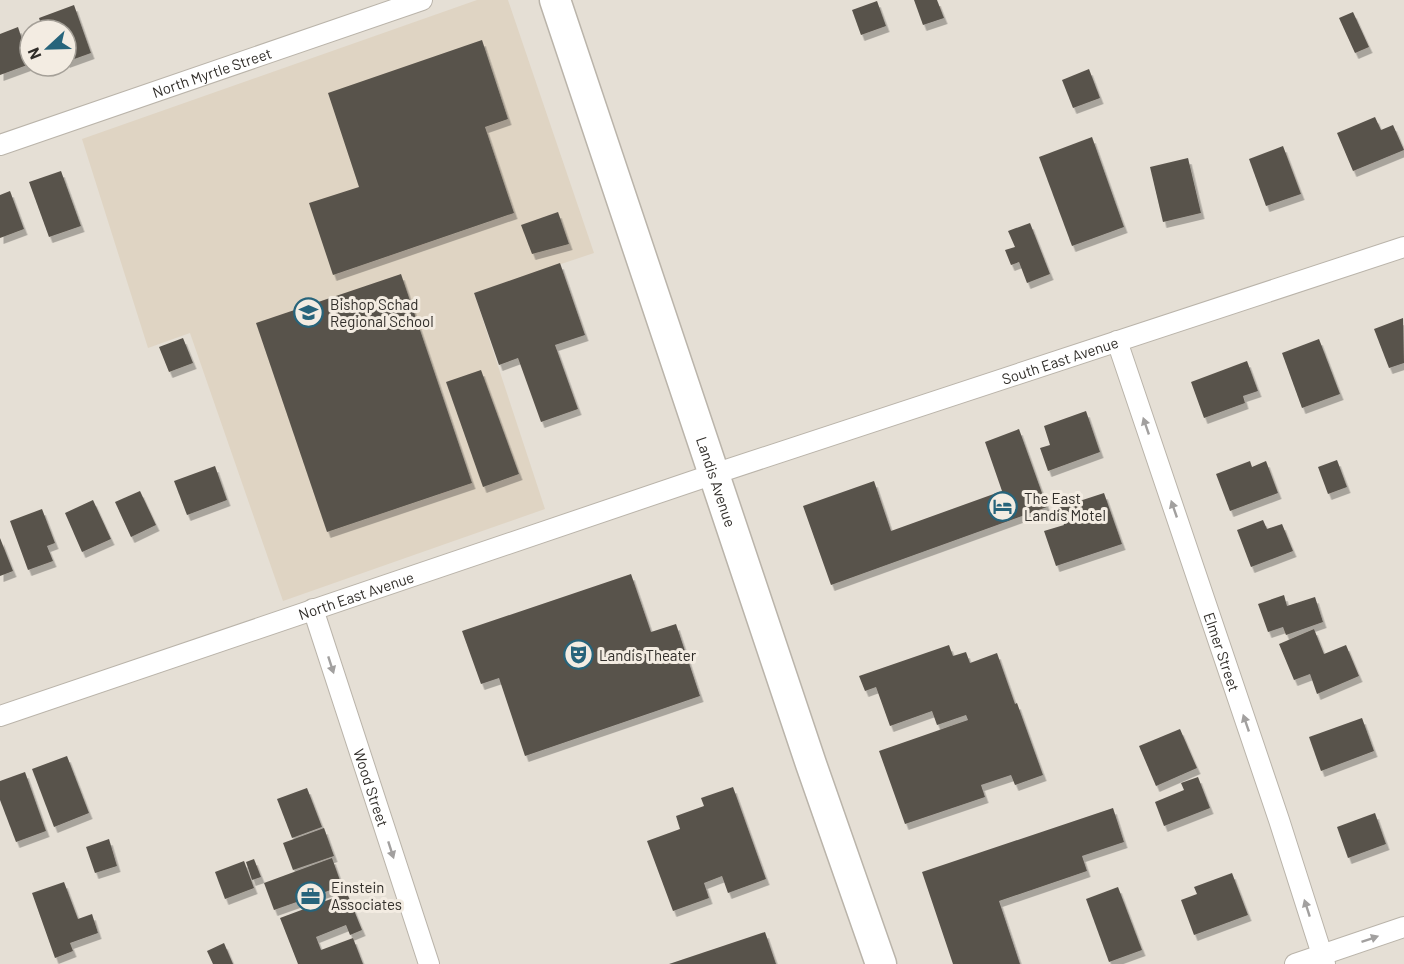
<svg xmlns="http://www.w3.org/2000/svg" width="1404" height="964" font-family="Barlow,sans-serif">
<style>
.built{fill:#dfd4c3}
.building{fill:#59534b;filter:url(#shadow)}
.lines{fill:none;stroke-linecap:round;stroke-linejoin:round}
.street-casing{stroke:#bab4aa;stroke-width:22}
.primary-casing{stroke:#bab4aa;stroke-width:33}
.street{stroke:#fff;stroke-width:20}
.primary{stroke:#fff;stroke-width:30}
.oneway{fill:#a2a09f}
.labels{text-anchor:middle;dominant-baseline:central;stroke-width:6;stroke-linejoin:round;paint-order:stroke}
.street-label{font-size:15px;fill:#302d29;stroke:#f3ece2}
.poi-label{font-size:15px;fill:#302d29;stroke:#f3ece2;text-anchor:start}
</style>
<defs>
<filter id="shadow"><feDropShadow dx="3.5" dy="6" stdDeviation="0" flood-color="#0004"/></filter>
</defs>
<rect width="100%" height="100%" fill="#e5dfd5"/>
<polygon class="built" points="477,0 508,0 594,253 474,293 545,509 283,601 190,333 148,348 82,139"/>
<g class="building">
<polygon points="914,0 937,0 944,18 923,25"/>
<polygon points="877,1 886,26 861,35 852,10"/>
<polygon points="74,5 91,53 66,62 66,30 43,30 39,18"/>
<polygon points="1353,12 1369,47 1355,53 1339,18"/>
<polygon points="18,27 30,64 0,75 0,34"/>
<polygon points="482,40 508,119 485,127 514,213 333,275 309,203 359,187 328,93"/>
<polygon points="1089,69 1100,98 1073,108 1062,80"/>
<polygon points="1375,117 1381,130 1393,125 1404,150 1353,171 1337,133"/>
<polygon points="1092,137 1124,227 1072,246 1039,157"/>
<polygon points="1283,146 1301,194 1266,206 1249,159"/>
<polygon points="1188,158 1201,213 1163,222 1150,167"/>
<polygon points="61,171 81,226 49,237 29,182"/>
<polygon points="10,191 24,229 0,238 0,195"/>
<polygon points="558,212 569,244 532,254 521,225"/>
<polygon points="1030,223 1050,274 1027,283 1019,262 1011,265 1005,250 1015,247 1008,231"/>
<polygon points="560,263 585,335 555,345 578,409 541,422 518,358 499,365 474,293"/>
<polygon points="401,274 472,483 327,532 256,323"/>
<polygon points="1403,318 1404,363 1389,368 1374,329"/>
<polygon points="183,338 193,363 169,372 159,347"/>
<polygon points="1319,339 1340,394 1302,408 1282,353"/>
<polygon points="1247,361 1258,391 1243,396 1245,403 1204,418 1191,382"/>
<polygon points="481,370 519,474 483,487 446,382"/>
<polygon points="1086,411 1100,452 1048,471 1040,448 1050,445 1044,426"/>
<polygon points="1019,429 1047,507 831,585 803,506 874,481 891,531 1002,491 985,442"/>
<polygon points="1337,460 1347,487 1328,494 1318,467"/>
<polygon points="1250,461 1252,467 1266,461 1278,493 1230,511 1216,474"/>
<polygon points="215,466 227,500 187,515 174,481"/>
<polygon points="140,491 156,525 131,537 115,502"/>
<polygon points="1104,493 1122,544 1056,566 1044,531 1064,525 1058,508"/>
<polygon points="93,500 111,539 82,552 65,513"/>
<polygon points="42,509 55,543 47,546 53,561 28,570 10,521"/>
<polygon points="1263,520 1267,529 1282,524 1293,551 1251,567 1237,530"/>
<polygon points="0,538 13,571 0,576"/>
<polygon points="631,574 651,632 676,624 700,696 525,756 499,678 481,684 462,631"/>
<polygon points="1284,595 1287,606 1315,597 1323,622 1286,635 1283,627 1268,632 1258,604"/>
<polygon points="1314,629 1324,654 1346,645 1359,676 1317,694 1310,674 1294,680 1279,644"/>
<polygon points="949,645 953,656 966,652 970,663 997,653 1015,704 1017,703 1043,775 1015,785 1011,775 981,785 985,797 905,824 879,751 968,720 966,715 937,725 932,711 890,726 876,687 865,691 859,676"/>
<polygon points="1362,718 1374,751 1321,771 1309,737"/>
<polygon points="1180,729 1197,768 1156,786 1139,746"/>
<polygon points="67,756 89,813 54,827 32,769"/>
<polygon points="25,772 46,831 16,842 0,800 0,781"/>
<polygon points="1198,777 1210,808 1164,826 1155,802 1184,790 1181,783"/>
<polygon points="733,787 766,879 728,893 722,876 704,883 709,898 673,911 647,841 680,829 676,816 704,806 701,798"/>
<polygon points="307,788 322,827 292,838 277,799"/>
<polygon points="1113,808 1124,842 1082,856 1087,871 999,901 1020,964 953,964 922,872"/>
<polygon points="1375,813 1386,844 1348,858 1337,827"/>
<polygon points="324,828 334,856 293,870 283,843"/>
<polygon points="109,839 117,866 95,873 86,847"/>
<polygon points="332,858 342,886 274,910 264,883"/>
<polygon points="254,859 261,877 252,880 246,862"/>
<polygon points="244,861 254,888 225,899 215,872"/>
<polygon points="1232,873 1248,915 1194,935 1181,900 1197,894 1194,887"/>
<polygon points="64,882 78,919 92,914 98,933 70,943 73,951 55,958 32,893"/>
<polygon points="1118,887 1142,950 1109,962 1086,899"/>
<polygon points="347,893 362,930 350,935 346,925 316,937 321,950 353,938 363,964 298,964 280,918"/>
<polygon points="765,932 776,964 669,964"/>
<polygon points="224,943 233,964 213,964 207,951"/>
</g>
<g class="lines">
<defs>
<g id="street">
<path id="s1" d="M0 145 422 0"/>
<path id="s2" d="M1117 341 1279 820 1325 964"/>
<path id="s3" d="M313 609 429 964"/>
<path id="s4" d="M0 716 714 474 1404 247"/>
<polyline points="1295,964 1404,927"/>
</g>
<g id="primary">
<path id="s5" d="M555 0 811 764 881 964"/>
</g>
</defs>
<use href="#street" class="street-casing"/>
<use href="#primary" class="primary-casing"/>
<use href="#street" class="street"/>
<use href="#primary" class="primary"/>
</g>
<defs><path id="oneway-solid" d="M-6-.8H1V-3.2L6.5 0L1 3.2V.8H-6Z" transform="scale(1.5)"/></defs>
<g class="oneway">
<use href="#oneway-solid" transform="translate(1146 426) rotate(-109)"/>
<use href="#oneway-solid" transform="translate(1174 509) rotate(-109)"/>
<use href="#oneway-solid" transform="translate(331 665) rotate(72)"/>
<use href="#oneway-solid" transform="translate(1246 723) rotate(-109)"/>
<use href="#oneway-solid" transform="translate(391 850) rotate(72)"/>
<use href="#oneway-solid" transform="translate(1307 908) rotate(-108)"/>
<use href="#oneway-solid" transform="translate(1370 939) rotate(-19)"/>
</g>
<defs>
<symbol id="school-ring" viewBox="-11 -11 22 22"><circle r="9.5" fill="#f3ece2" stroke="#27647b" stroke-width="1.5"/><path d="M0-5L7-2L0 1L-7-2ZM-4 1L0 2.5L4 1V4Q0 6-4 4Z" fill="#27647b"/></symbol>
<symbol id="hotel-ring" viewBox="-11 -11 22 22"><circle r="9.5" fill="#f3ece2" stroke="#27647b" stroke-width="1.5"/><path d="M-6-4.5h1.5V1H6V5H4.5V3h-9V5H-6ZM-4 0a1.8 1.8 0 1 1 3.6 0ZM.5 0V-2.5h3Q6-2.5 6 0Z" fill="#27647b"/></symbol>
<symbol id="theatre-ring" viewBox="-11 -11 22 22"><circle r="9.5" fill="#f3ece2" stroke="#27647b" stroke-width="1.5"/><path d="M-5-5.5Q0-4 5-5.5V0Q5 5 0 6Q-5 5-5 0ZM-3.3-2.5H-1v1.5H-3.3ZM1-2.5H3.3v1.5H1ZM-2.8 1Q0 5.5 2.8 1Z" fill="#27647b"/></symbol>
<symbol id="office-ring" viewBox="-11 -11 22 22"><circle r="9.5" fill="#f3ece2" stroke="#27647b" stroke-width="1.5"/><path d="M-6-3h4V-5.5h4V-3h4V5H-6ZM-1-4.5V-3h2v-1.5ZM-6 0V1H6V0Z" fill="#27647b"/></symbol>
</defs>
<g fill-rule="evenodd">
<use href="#school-ring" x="292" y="296" width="33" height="33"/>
<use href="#hotel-ring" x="986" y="490" width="33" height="33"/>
<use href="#theatre-ring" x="562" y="638" width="33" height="33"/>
<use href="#office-ring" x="294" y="880" width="33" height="33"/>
</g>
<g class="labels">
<g class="street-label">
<text stroke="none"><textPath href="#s1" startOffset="224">North Myrtle Street</textPath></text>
<text stroke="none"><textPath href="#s4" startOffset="1118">South East Avenue</textPath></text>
<text stroke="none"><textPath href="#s5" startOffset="508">Landis Avenue</textPath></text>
<text stroke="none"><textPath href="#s4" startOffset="376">North East Avenue</textPath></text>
<text stroke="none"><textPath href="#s2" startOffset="328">Elmer Street</textPath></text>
<text stroke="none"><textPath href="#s3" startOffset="188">Wood Street</textPath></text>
</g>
<g class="poi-label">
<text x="330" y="304">Bishop Schad<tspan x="330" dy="17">Regional School</tspan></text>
<text x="1024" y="498">The East<tspan x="1024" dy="17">Landis Motel</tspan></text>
<text x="599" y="655">Landis Theater</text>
<text x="331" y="887">Einstein<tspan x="331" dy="17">Associates</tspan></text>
</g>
</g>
<g transform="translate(48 48) rotate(248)"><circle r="28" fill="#f3ece2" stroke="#a5a098" stroke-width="1.5"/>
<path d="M0-4.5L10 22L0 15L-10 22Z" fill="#27647b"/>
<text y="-9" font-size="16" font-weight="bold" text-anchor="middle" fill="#302d29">N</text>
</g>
</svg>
